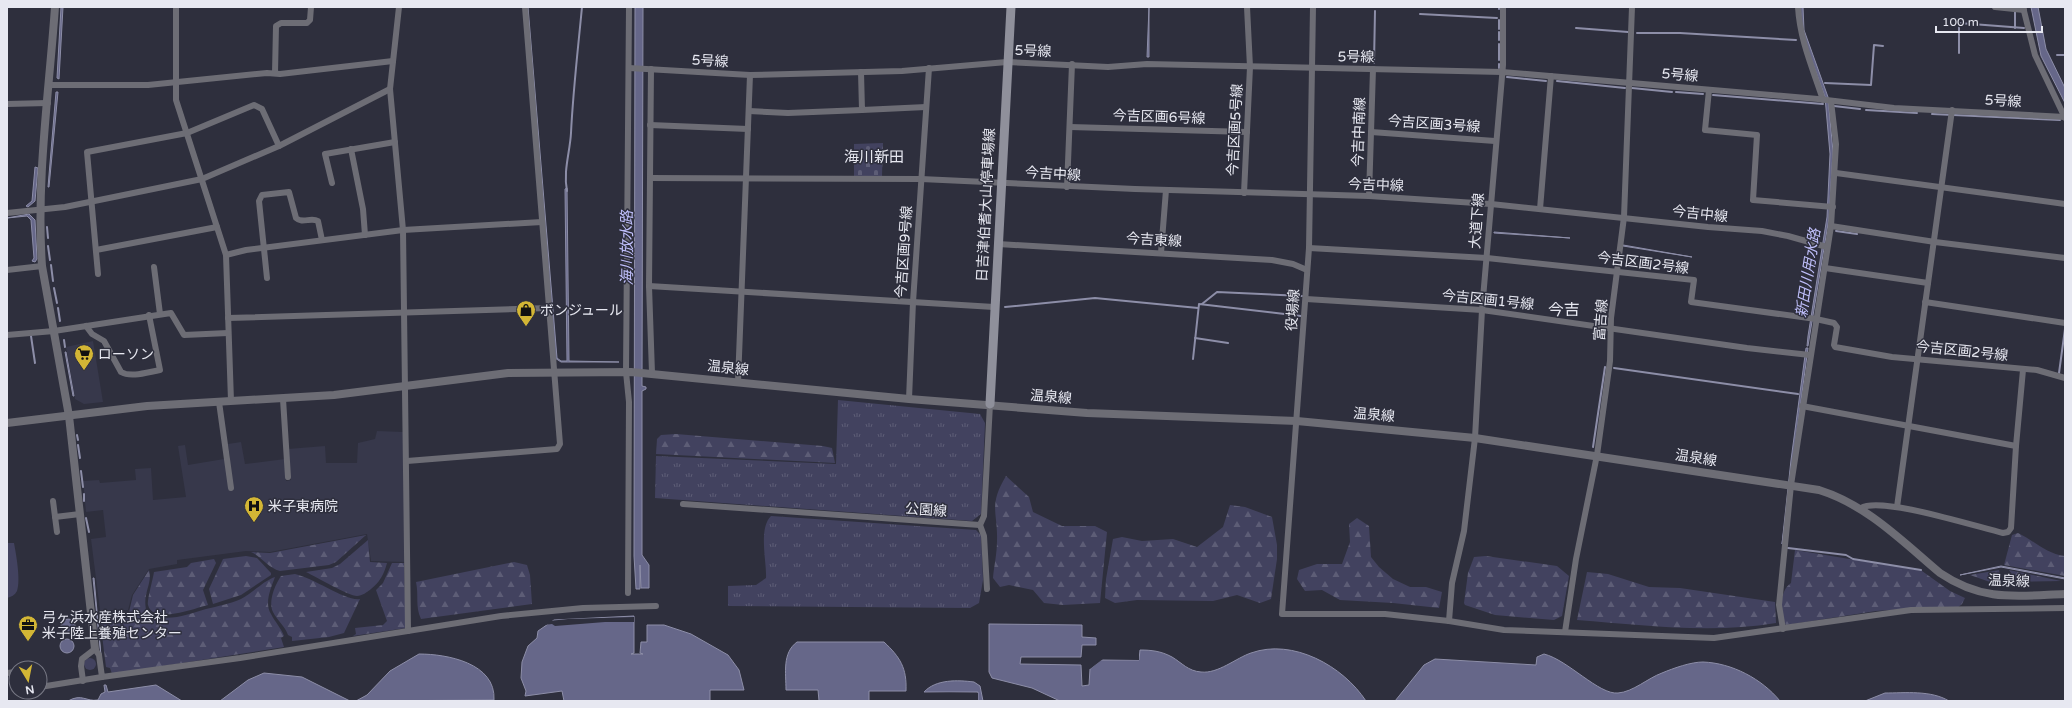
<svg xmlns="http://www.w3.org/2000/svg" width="2072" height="708" font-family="'Varela Round','Noto Sans JP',sans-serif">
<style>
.built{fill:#37384b}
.grass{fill:#42425f}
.forest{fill:url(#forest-firs)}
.cemetery{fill:url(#cemetery-stones)}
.park{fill:url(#park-tufts)}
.water{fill:#666789;stroke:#8d8ea8}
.pier{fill:#2e2f3d}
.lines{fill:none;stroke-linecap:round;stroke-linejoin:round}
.stream{stroke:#8d8ea8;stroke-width:2}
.minor{stroke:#6d6d75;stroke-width:6}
.tertiary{stroke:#6d6d75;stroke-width:8}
.secondary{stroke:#8f909b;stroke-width:9}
.labels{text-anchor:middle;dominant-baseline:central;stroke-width:3;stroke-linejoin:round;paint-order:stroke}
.street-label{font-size:14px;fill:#e7e8f1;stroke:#2e2f3d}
.poi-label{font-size:14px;fill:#e7e8f1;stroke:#2e2f3d;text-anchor:start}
.neighbourhood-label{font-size:15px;fill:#e7e8f1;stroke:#2e2f3d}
.water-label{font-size:15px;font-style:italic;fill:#bfbffb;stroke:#2e2f3d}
.quarter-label{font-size:16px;fill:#e7e8f1;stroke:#2e2f3d}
</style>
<defs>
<pattern id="forest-firs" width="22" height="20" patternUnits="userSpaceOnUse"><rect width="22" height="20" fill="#42425f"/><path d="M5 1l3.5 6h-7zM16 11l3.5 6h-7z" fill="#5d5d76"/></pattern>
<pattern id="cemetery-stones" width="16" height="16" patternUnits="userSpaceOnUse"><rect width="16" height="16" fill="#42425f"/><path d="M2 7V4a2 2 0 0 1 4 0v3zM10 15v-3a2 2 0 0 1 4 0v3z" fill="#5d5d76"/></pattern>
<pattern id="park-tufts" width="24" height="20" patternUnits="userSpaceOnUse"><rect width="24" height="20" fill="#42425f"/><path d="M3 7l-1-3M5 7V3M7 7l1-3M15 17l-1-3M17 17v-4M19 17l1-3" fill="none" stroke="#5d5d76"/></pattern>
</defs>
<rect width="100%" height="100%" fill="#2e2f3d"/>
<g class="built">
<polygon points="93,341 103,402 84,404 75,399 66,347"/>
<polygon points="377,431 403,432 405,562 371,561 367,534 270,552 246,551 177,560 177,564 149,569 132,595 128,610 100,610 91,539 106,537 103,510 86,512 83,481 99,480 100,483 136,480 135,469 151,468 153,500 186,497 178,446 185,445 188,465 230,458 228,444 241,442 245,464 285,459 286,481 291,480 288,449 325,446 326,463 357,463 358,443 375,439"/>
</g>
<g class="grass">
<path d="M7 543H14C16 554 21 580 17 591 15 595 11 597 7 598Z"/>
<circle cx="90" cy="664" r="6"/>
</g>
<g class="forest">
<polygon points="676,434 823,446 832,448 835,463 656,454 657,439 661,435"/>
<path d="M1006 476 1029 497 1033 512 1062 526H1095L1107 532 1100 603 1063 605 1044 603 1033 590 1009 585 1000 587 993 578C994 566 997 554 997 541 998 512 988 506 1006 476Z"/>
<polygon points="1230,505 1245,507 1272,517 1277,545 1277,559 1271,599 1260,603 1237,595 1213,601 1137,600 1115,603 1105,598 1106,579 1113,539 1122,537 1142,541 1173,539 1197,547 1223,527"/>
<polygon points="1357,518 1369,526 1371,557 1379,567 1393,579 1410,587 1426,587 1442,592 1439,608 1393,603 1340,600 1322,590 1305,591 1297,579 1299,570 1317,564 1342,564 1350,542 1349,524"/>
<path d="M2018 533C2035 541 2046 554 2065 556V576L2004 565 2012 535Z"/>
<path d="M366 535 336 562 329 565 280 571C268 568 262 557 251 552L270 553Z"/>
<path d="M368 540 370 562 387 563C384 574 380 582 371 589 367 592 362 596 357 596 349 596 316 577 306 572L332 568 340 564Z"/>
<path d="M1795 550 1922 571 1950 591 1965 598 1962 604 1957 608H1917L1876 611 1786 625C1780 613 1779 591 1791 583Z"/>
<polygon points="246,556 257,558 271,573 271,575 241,595 213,604 209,589 223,559"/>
<polygon points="1486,556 1557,566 1569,576 1562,616 1554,620 1495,615 1465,605 1464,603 1468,573 1474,557"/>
<path d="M214 559 216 563 203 590 208 605C195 608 153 625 148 605 147 600 153 579 154 572L187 567 191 563Z"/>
<path d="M514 562 527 565 530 575 532 604 421 619C415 606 419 596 416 582Z"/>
<polygon points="392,563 404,563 406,628 353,636 356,634 355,628 383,625 387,621 376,590 383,583"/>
<path d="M149 570C153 585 141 594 147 613 167 623 186 615 206 609 218 606 230 604 241 599 253 593 263 581 275 577 271 588 264 603 271 614 275 622 281 628 284 636L281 638 284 647 112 674 110 668 106 667 99 611 129 612 133 595Z"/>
<polygon points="1999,570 2001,582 1990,582 1970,575"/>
<polygon points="2009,570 2061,581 2012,582 2013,576"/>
<path d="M1587 572 1608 574 1649 587 1680 588 1775 602 1776 623C1710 634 1643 625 1577 620Z"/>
<path d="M295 574C314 578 347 602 360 599L344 633 329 637 292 641V637L288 635C285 626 277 620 273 612 268 601 275 585 281 576Z"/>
</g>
<polygon class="cemetery" points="883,143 882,176 854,176 854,144"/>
<g class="park">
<polygon points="838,400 980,414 985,423 981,514 972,521 655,498 656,456 836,464"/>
<path d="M771 516 976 530 981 535 983 580 979 603 970 608 728 606V586L756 585 766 578C767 562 758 529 771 516Z"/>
</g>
<g class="water">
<polygon points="61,7 63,7 59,79 57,78"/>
<polygon points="527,7 528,7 557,358 561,361 567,361 565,189 567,188 569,361 619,362 561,362 555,358"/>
<polygon points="635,7 643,7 642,386 646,387 646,389 642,391 642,555 649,565 649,588 641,588 640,565 640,589 636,589 634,556"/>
<polygon points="1149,7 1149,57 1147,57"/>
<polygon points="1800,7 1803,7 1804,30 1828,97 1833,152 1829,218 1808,346 1807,346 1808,336 1827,217 1830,154 1825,97 1803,37"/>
<polygon points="2031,7 2038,7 2046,49 2065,88 2065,103 2041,56"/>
<polygon points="56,92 58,92 49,187 48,187"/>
<polygon points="35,167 38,168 35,201 28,207 26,206 32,201"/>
<polygon points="29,214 35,220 37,259 35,262 32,261 34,258 31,220 27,216 7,218"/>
<polygon points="1494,232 1570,238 1494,233"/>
<polygon points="1623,245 1692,257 1623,246"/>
<polygon points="1806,348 1808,348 1782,544 1791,460"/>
<polygon points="65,352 66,352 74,396 73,396"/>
<polygon points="2001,566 2065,578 2065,579 2001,567 1960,575"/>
<polygon points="93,578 94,578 101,656"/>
<polygon points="634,616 634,653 631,654 643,654 640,653 641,642 647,642 647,625 664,625 691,634 728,655 739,670 744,690 710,690 710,701 564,701 562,691 525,696 526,691 521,678 522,662 528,646 537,638 538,631 554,620"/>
<circle cx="68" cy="626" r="7"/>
<path d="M989 624 1082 625V637L1096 638V645H1082L1081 657H1021L1020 664 1081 665 1082 686 1089 685 1090 669 1101 660H1139L1140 650C1151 650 1161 651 1172 657 1182 663 1188 671 1201 672 1218 674 1236 658 1251 653 1293 638 1343 666 1366 701H1060L1032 688 992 678 989 672Z"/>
<circle cx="67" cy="646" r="7"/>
<path d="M797 642H884C900 657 907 668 906 691H869V701H819L818 690H786C786 673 782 653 797 642Z"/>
<path d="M419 654C447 654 496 663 494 700L356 701 367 695 390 671Z"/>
<path d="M1544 654C1568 660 1599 695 1618 693 1633 692 1648 678 1662 673 1674 668 1691 662 1703 662 1732 663 1762 679 1780 701H1395L1424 665 1435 659 1536 665 1537 657Z"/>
<polygon points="264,673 302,677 350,701 220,701 248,680"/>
<path d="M974 682 980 686 983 701H978V692H924C936 679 958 680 974 682Z"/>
<path d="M104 685H106L108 692 156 685 182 701H68C82 693 86 702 98 700L101 694 105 692Z"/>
<path d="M1885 693C1905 693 1931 690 1949 701H1865Z"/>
</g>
<g class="pier">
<polygon points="634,617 634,622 605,622 555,626 552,624 544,625 549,621 568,619"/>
<polygon points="989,622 1082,623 1082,624"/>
<polygon points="1139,648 1139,660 1103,659 1090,669 1090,667 1102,658 1137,658"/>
<polygon points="922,692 978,693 978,701 976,701 976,694"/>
</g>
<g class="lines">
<g class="stream">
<polyline points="1499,9 1499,7"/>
<polyline points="1420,14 1497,18"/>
<polyline points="1576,28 1628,32"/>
<polyline points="2015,28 2015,12"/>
<polyline points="1499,29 1499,20"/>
<polyline points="1637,33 1680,33 1796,40"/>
<polyline points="1499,40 1499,32"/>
<polyline points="1499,44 1499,60"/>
<polyline points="1959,53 1959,23 2024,28"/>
<polyline points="2057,55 2065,55"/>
<polyline points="1374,63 1375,11"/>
<polyline points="1499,68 1499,64"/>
<polyline points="1507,77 1546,81"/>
<polyline points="1557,81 1625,88"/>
<polyline points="1825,83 1871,85 1874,45 1883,46"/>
<polyline points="1632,88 1672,92"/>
<polyline points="1676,92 1703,94"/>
<polyline points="1713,95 1823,104"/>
<polyline points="1834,106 1860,109"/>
<polyline points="1866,110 1917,113"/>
<polyline points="1932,114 2060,120"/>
<path d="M567 191C563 171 570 152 571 133 573 91 578 49 582 7"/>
<polyline points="47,227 48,238"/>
<polyline points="1836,231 1857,234"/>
<polyline points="48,246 50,260"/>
<polyline points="51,265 53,281"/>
<polyline points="54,288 57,303"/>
<polyline points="1202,304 1217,292 1302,296"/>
<polyline points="1005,307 1095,298 1198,308"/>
<polyline points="58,308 60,321"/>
<polyline points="31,336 35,363"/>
<polyline points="1195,338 1228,343"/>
<polyline points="64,340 65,347"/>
<polyline points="1193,359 1199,304 1301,316"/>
<polyline points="1614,368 1798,394"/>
<polyline points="2059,373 2065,329"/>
<polyline points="77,435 78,440"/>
<polyline points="78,445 80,458"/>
<polyline points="1593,447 1605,367"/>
<polyline points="81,471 83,487"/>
<polyline points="84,494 84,501"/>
<polyline points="86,518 89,532"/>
<polyline points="1788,548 1846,555 1853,559 1921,570"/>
</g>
<g class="minor">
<polyline points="176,7 176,100 226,255 231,401"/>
<polyline points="399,7 390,89 403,230 408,631"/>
<polyline points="1313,7 1309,248 1282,614 1385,614 1449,621 1504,630 1714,638 1911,610 2065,608"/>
<path d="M1798 7C1800 41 1813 69 1823 100"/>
<polyline points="1995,7 2024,10"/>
<polyline points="2023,7 2035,55 2065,118"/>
<polyline points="629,68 750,75 902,71 1007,62 1108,67 1147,64 1502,72 1818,99 1894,108 2065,117"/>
<polyline points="651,69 649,286 652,373"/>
<polyline points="861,72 862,110 926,107"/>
<polyline points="275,73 276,26 281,23 307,23 310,20 311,7"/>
<polyline points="49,85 148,85 267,73 280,74 393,61"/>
<polyline points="1709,90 1705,130 1757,135 1753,200 1833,207"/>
<polyline points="7,104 48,103"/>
<polyline points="749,111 788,113 862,110"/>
<polyline points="650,125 748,129"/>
<polyline points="1070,127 1247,132"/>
<polyline points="1371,132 1495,141"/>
<polyline points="351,149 363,209 365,235"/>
<polyline points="1836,173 2065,204"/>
<polyline points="650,178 921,179 1135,189 1369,196 1491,204 1708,227 1762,231 1788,236 1827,247"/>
<polyline points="332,183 325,154 395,142"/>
<polyline points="1067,187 1072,64"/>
<polyline points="1244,193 1250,67 1247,7"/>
<polyline points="1369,196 1373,69"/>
<polyline points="1540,209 1551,76"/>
<polyline points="7,213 65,207 202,179 279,146 390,89"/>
<polyline points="1831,226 1935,242 2065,258"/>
<polyline points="998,244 1272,260 1293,264 1307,270"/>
<polyline points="1309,248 1487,258 1694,280 1691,302 1816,319 1834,323 1837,327 1834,345 1835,347 1892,357 2037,370 2065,378"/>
<polyline points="96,250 217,227"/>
<polyline points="1161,253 1166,190"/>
<polyline points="226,255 246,250 403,230 542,222"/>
<polyline points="154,267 160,314"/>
<polyline points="1825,268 1928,283"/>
<polyline points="7,270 42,266"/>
<polyline points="98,274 87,152 187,133 254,105 262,109 279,146"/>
<path d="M267 278 259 201 262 195 289 192 296 218C302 224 311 217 318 221L322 240"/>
<polyline points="649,286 994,307"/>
<polyline points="1306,299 1482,310 1747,348 1810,355"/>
<polyline points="1925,302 2065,323"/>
<polyline points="228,318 549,308"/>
<path d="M86 326 92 334 104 341 121 372C131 378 148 372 160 370L149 315"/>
<polyline points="7,335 54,331 171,313 184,335 228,333"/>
<polyline points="738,382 750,75"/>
<polyline points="283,399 288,477"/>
<polyline points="909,399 913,302 929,68"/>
<polyline points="219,402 231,488"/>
<polyline points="1802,406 2016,446"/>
<polyline points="407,461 557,449 560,444 525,7"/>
<polyline points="53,501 57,532"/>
<polyline points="683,504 980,525 984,516 990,404"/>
<polyline points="1897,507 1952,110"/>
<path d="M1861 508C1881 496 1977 527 2003 533L2008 532 2011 528 2016 446 2023 370"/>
<polyline points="55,517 80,514"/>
<polyline points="980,525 984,536 987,589"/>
<polyline points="628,593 629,402 626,372 629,7"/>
<polyline points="1449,621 1452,583 1464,531 1475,438 1482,310 1503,65 1503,7"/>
<polyline points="1783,629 1779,605 1791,485 1831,226 1836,144 1831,101"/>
<polyline points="1565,632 1576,559 1597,455 1610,361 1611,318 1624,217 1632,7"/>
<polyline points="7,673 16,672 16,674"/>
<polyline points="83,681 81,666 82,659 95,649 99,655 102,677 240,658 501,616 583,608 656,606"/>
<polyline points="40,687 102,677"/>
</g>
<g class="tertiary">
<path d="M55 7C49 93 36 180 42 266L69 416 95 649"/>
<path d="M7 423 147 406 334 395 508 373 631 372 909 399 1087 413 1297 421 1475 438 1819 490C1867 505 1902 541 1940 573 1983 602 2016 596 2065 594"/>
</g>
<polyline class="secondary" points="990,404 1011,7"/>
</g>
<defs>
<symbol id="shop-pin" viewBox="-11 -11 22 30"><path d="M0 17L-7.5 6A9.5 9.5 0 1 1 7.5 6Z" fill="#d3b635" stroke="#2e2f3d"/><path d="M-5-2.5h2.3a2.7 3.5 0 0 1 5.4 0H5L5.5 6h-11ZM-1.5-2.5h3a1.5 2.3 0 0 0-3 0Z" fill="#111"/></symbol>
<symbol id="supermarket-pin" viewBox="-11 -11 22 30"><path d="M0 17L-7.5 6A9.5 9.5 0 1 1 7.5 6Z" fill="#d3b635" stroke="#2e2f3d"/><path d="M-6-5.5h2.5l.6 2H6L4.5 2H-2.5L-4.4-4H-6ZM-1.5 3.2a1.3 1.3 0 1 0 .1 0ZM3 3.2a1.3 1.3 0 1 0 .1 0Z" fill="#111"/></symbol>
<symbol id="hospital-pin" viewBox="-11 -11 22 30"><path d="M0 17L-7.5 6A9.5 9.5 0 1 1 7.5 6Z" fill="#d3b635" stroke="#2e2f3d"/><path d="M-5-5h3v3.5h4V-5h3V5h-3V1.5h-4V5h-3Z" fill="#111"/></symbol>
<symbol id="office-pin" viewBox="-11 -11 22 30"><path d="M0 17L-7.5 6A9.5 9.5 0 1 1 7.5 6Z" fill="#d3b635" stroke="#2e2f3d"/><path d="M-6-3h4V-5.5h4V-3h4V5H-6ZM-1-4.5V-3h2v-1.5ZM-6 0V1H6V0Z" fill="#111"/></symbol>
</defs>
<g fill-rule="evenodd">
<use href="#shop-pin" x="515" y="299" width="22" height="30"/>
<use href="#supermarket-pin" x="73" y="343" width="22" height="30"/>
<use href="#hospital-pin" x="243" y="495" width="22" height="30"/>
<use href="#office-pin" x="17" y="614" width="22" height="30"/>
</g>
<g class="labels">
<g class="street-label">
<text transform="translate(1033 51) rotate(2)">5号線</text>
<text transform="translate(1356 57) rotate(1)">5号線</text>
<text transform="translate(710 61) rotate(3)">5号線</text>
<text transform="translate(1680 75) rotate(5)">5号線</text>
<text transform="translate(2003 101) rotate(3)">5号線</text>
<text transform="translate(1159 117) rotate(2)">今吉区画6号線</text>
<text transform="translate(1434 124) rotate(4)">今吉区画3号線</text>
<text transform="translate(1235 130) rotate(-87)">今吉区画5号線</text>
<text transform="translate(1359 132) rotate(-88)">今吉中南線</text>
<text transform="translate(1053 174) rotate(3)">今吉中線</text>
<text transform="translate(1376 185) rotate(2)">今吉中線</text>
<text transform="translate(986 205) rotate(-87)">日吉津伯耆大山停車場線</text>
<text transform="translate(1700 214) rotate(6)">今吉中線</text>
<text transform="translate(1477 221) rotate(-86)">大道下線</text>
<text transform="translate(1154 240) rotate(3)">今吉東線</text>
<text transform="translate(904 252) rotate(-86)">今吉区画9号線</text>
<text transform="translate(1643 263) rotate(7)">今吉区画2号線</text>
<text transform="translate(1488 300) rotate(6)">今吉区画1号線</text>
<text transform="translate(1293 310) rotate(-86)">役場線</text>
<text transform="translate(1601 320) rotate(-86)">富吉線</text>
<text transform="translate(1962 351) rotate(6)">今吉区画2号線</text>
<text transform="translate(728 368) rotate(6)">温泉線</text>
<text transform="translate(1051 397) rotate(5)">温泉線</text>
<text transform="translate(1374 415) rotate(5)">温泉線</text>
<text transform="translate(1696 458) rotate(9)">温泉線</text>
<text transform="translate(926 510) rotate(4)">公園線</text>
<text transform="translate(2009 581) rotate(2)">温泉線</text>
</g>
<g class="poi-label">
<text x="540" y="310">ボンジュール</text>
<text x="98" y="354">ローソン</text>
<text x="268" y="506">米子東病院</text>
<text x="42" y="617">弓ヶ浜水産株式会社<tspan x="42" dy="16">米子陸上養殖センター</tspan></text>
</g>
<g class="neighbourhood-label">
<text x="874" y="157">海川新田</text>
</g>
<g class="water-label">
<text transform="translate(627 248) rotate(-90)">海川放水路</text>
<text transform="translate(1808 273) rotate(-81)">新田川用水路</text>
</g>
<g class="quarter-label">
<text x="1564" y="310">今吉</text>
</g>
</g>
<rect width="2072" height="708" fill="none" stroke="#e7e8f1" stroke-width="16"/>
<g transform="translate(28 680) rotate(170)"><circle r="19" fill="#2e2f3d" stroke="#787985"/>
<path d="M0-3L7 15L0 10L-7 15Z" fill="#d3b635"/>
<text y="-6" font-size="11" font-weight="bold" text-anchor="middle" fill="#e7e8f1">N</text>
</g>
<path d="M1936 26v6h106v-6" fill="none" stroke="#e7e8f1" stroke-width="2"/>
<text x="1942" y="26" font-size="12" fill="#e7e8f1" stroke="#2e2f3d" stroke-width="3" paint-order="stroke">100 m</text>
</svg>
